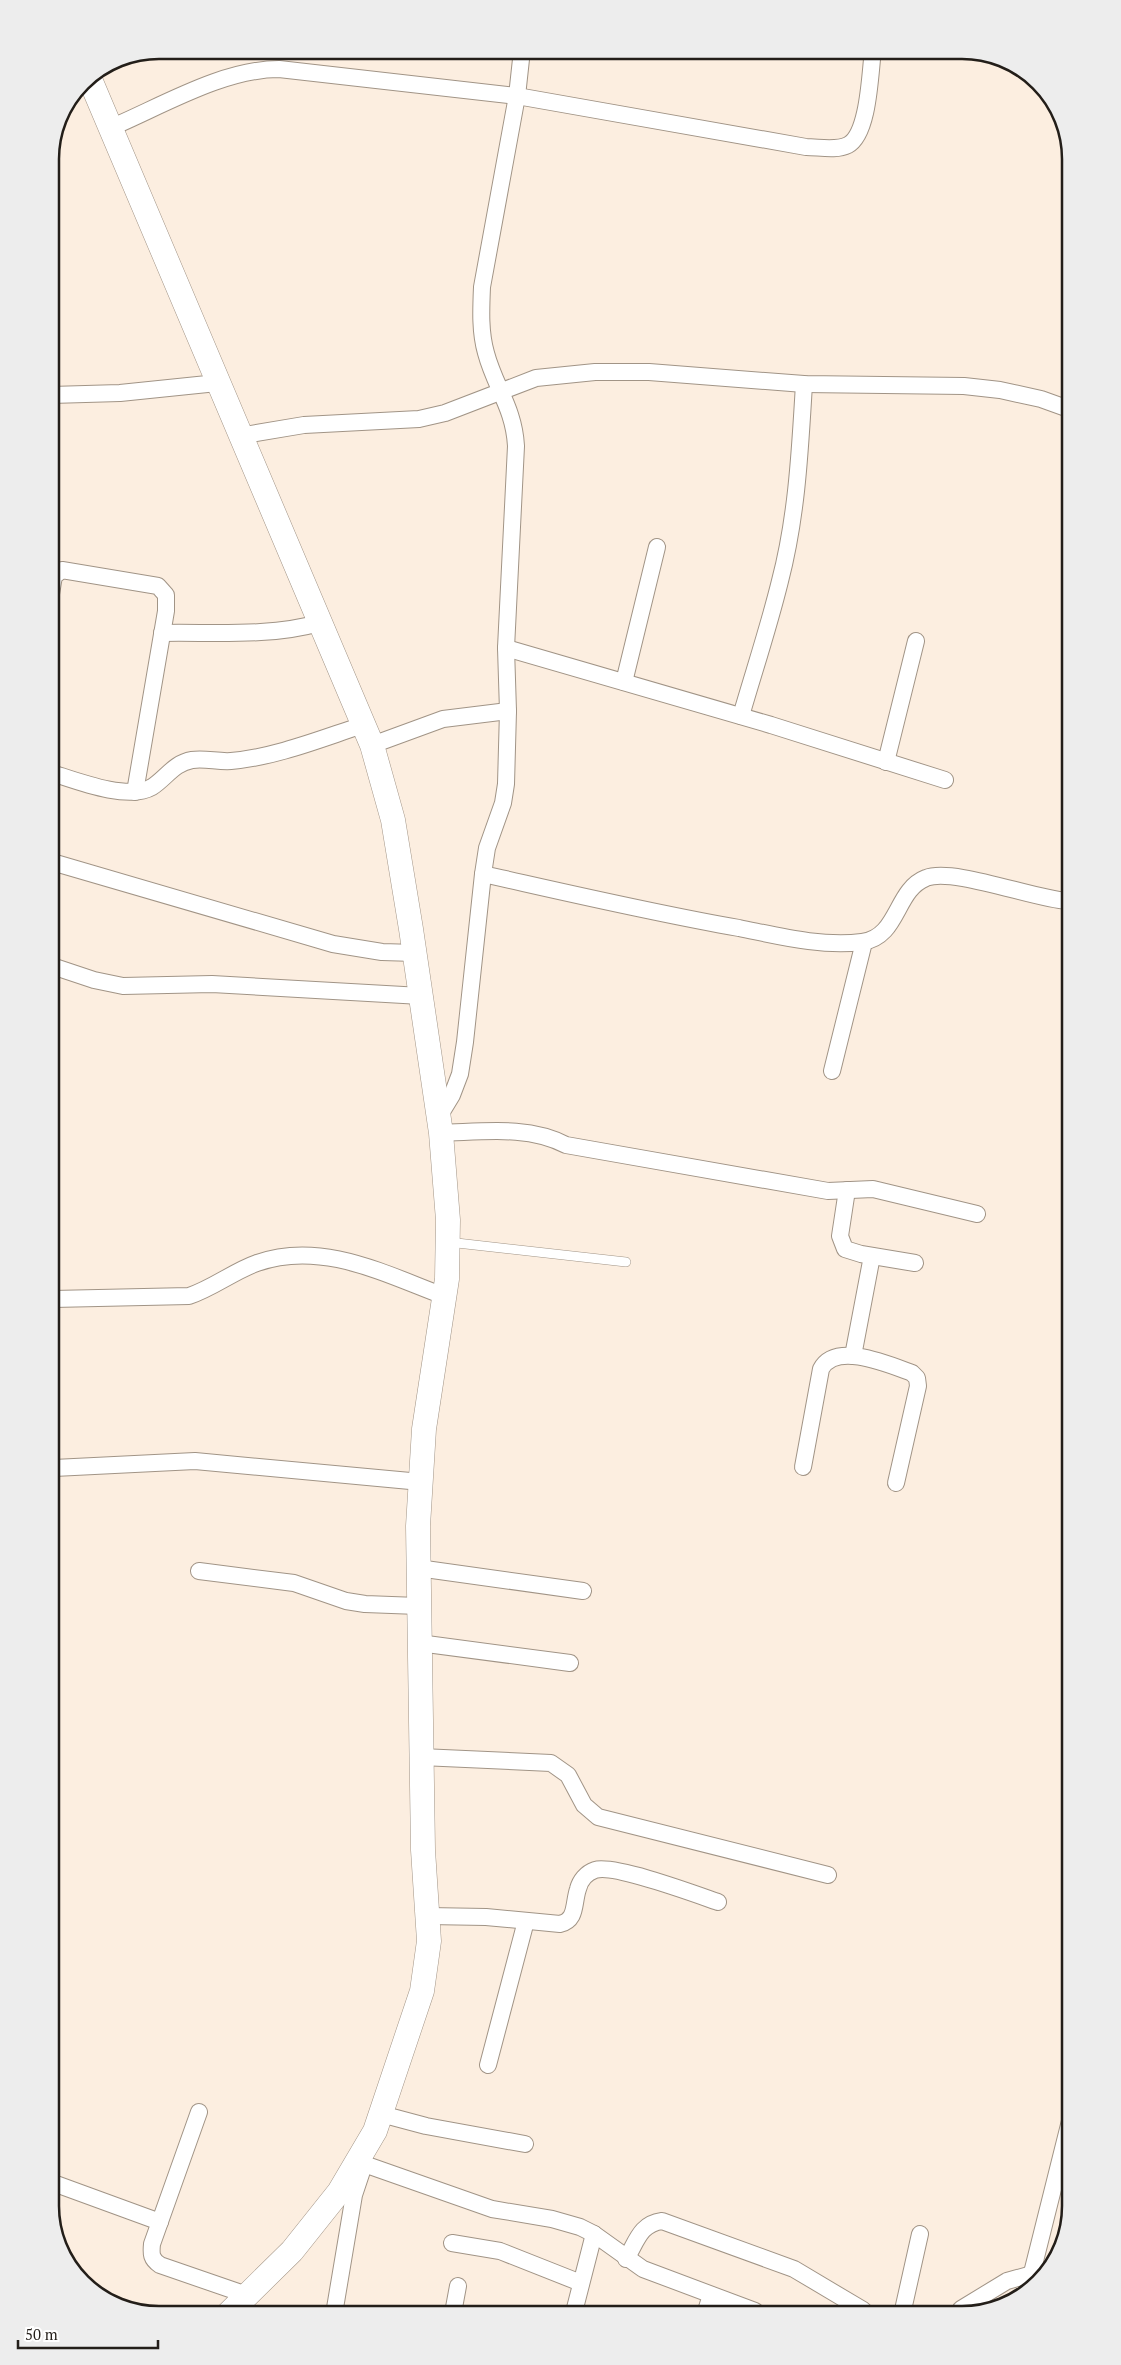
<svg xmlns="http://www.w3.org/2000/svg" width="1121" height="2365" font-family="'PT Serif',serif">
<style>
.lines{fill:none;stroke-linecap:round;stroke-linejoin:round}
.service-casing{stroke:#a19486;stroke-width:10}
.minor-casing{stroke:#a19486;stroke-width:18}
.secondary-casing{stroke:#a19486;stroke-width:25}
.service{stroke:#fff;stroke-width:9}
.minor{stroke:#fff;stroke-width:16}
.secondary{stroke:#fff;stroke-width:24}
.rim{fill:none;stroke:#231e19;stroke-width:2.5}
</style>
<rect width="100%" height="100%" fill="#fceee0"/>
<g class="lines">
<defs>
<polyline id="service" points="448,1242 626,1262"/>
<g id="minor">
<path d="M110 128C162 106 223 69 279 69L517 96 806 147C819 147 836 151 848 145 869 134 870 72 873 50"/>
<polyline points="51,395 120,393 217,383"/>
<polyline points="239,436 304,425 419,419 445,413 536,378 595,372 649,372 804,384 964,386 1000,390 1041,399 1066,408"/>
<polyline points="51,594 54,576 62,570 158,586 166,595 166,611 135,792"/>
<path d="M162 633C214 632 270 637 319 623"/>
<polyline points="506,648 771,725 945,780"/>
<polyline points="624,682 657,547"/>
<path d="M741 716C754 671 769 626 780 581 797 516 800 450 804 384"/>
<polyline points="372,745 443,719 508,711"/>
<polyline points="886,762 916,641"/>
<path d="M52 773C77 781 128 801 152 787 166 778 174 763 192 760 205 758 218 762 231 761 276 757 320 739 363 725"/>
<polyline points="52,862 333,944 382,952 415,953"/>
<path d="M483 874C568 893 653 913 739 928 779 936 821 947 862 942 899 937 895 890 926 878 952 867 1034 899 1067 901"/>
<polyline points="52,966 94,980 123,986 212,984 421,996"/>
<polyline points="832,1071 864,942"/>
<path d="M438 1118 452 1095 460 1074 465 1042 483 874 487 848 503 803 506 784 508 711 506 648 516 446C514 408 495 387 486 353 480 332 481 310 482 287L517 96 522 50"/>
<path d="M441 1133C482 1132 528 1125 566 1145L828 1191 873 1189 977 1214"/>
<polyline points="847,1190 840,1236 845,1249 861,1254 915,1263"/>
<path d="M53 1299 189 1296C213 1288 234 1271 257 1263 321 1240 385 1274 444 1296"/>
<polyline points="853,1356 872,1256"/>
<path d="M803 1467 821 1369C836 1341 890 1365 912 1373L917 1378 918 1386 896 1483"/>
<polyline points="54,1468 195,1461 421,1482"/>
<polyline points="418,1568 583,1591"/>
<polyline points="199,1571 294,1583 346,1601 365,1604 418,1606"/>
<polyline points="419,1643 570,1663"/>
<polyline points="421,1757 551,1763 568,1775 584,1805 598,1817 828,1875"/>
<path d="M428 1916 486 1917 560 1924C577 1920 573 1904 578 1889 580 1881 586 1873 595 1870 614 1864 695 1894 718 1902"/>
<polyline points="488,2065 526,1921"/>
<path d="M199 2112 152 2244C151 2254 151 2259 160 2265L247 2295"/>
<polyline points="381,2114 426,2126 525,2144"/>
<polyline points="364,2164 492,2209 552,2219 580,2227 594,2234 643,2269 755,2311"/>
<polyline points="56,2184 160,2222"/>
<polyline points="452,2243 500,2251 581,2283"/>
<path d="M626 2259C637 2241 640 2224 662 2221L794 2269 863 2310"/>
<polyline points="1032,2273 1071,2117"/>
<polyline points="961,2309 1007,2281 1050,2269"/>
<polyline points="903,2310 920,2234"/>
<polyline points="706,2311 711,2295"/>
<polyline points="574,2312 594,2234"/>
<polyline points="453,2313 458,2286"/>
<polyline points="334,2314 354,2195 365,2162"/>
</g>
<polyline id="secondary" points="89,77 372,745 393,820 411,929 441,1133 448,1220 447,1279 424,1429 418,1526 423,1850 429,1941 422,1991 375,2131 339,2192 292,2251 228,2314"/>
</defs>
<use href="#service" class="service-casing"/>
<use href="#minor" class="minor-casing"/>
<use href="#secondary" class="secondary-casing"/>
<use href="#service" class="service"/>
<use href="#minor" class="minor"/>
<use href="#secondary" class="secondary"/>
</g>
<path d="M0 0H1121V2365H0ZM159 59H962A100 100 0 0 1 1062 159V2206A100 100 0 0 1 962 2306H159A100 100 0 0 1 59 2206V159A100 100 0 0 1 159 59Z" fill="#ededed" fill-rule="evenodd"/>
<path class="rim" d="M159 59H962A100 100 0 0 1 1062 159V2206A100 100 0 0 1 962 2306H159A100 100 0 0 1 59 2206V159A100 100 0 0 1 159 59Z"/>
<path d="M18 2340v8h140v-8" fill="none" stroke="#231e19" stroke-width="2.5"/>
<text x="25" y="2340" font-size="15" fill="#231e19" stroke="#ffffff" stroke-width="4" paint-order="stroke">50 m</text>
</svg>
